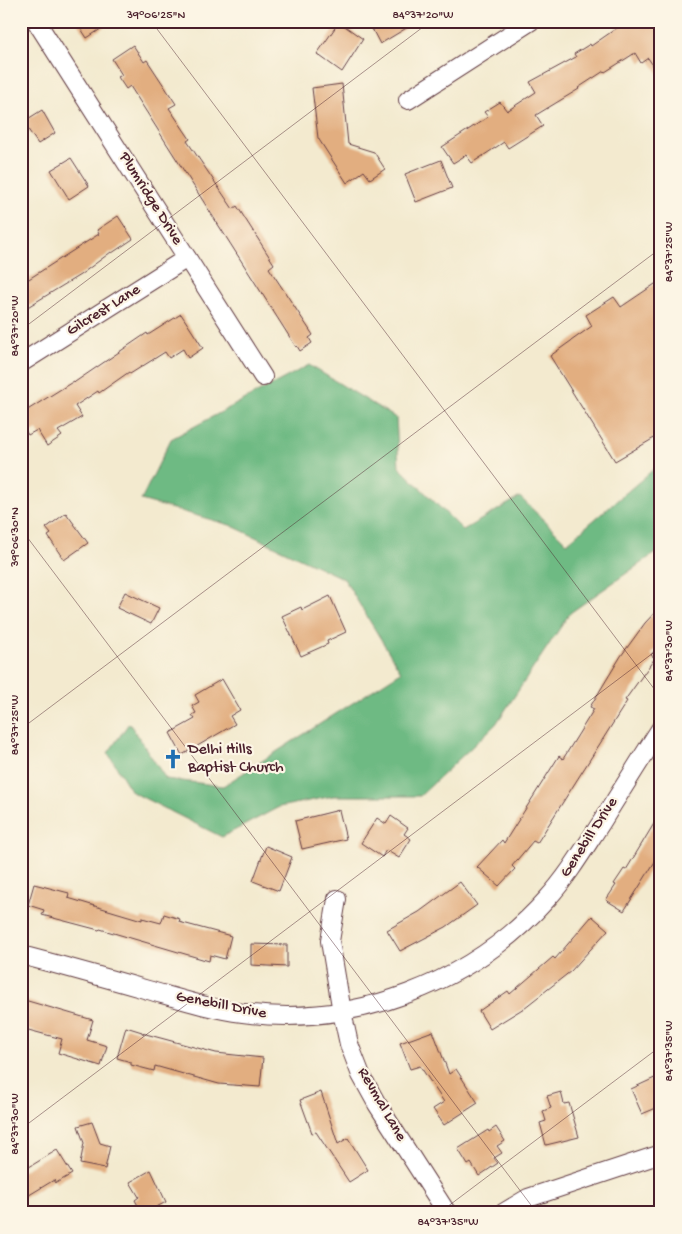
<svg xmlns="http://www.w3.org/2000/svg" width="682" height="1234" font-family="'Gochi Hand',sans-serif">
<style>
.forest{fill:#6eba83;stroke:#5c6c57}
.building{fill:#e2ae80}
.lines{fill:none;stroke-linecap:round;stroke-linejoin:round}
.minor-casing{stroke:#633d44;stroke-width:20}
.minor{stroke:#fff;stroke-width:18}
.ticks{fill:none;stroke:#4a1f2b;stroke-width:1;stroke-opacity:0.45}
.labels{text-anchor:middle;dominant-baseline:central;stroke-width:4.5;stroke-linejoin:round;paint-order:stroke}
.street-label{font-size:16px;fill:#4a1f2b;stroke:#fcf5e5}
.poi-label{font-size:16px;fill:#4a1f2b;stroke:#fcf5e5;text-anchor:start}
.neatline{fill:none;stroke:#4a1f2b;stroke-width:2}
.ticks-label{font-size:12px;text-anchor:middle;fill:#4a1f2b}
</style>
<rect width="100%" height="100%" fill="#fcf5e5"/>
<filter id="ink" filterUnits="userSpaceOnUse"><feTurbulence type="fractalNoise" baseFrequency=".02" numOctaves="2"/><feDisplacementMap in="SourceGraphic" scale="10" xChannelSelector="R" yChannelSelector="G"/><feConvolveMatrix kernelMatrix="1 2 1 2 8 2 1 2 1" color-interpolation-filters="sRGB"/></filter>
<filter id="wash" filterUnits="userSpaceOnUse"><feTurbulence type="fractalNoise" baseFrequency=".0096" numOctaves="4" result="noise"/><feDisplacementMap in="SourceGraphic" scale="20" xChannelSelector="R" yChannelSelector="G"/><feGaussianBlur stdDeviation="1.12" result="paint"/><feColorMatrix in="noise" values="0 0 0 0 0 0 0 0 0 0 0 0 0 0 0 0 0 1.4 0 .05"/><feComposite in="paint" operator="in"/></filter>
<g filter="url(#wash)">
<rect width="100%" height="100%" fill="#f3eacf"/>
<polygon class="forest" points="309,365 396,418 399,467 463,530 520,497 567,543 661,463 661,549 570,613 496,724 420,796 333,796 279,807 222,837 132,792 108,753 129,723 166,779 223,786 401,672 344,579 230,525 141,500 171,439"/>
<g id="blocks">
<g class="building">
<polygon points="76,21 113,21 87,38"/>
<polygon points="368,21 418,21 380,44"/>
<polygon points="627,21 637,21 640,27 649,21 661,21 661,77 648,58 641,63 635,53 605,72 604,71 578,88 579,89 536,115 543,126 508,148 504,142 472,163 466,155 453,163 442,147 488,117 484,112 500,102 507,111 536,92 530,82 576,57 574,54 590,44 591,46"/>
<polygon points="339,22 363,39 342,72 317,54"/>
<polygon points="133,45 144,62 147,60 176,104 169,108 190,139 187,141 233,209 237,206 274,264 269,268 313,335 309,338 312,343 300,351 297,346 296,347 130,86 126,89 118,77 122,75 112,59"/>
<polygon points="342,84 348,144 374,152 385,169 370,179 364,171 347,183 318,138 312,88"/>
<polygon points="42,110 55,133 38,144 23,122"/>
<polygon points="71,158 89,186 69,199 51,170"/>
<polygon points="441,160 452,188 416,202 405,174"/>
<polygon points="118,216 133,239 112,253 111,252 80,275 21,311 21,284 99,234 97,230"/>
<polygon points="661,280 661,434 615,461 550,356 592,326 586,315 614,297 621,307"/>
<polygon points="181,314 203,348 188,358 183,349 169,358 165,352 130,374 129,372 99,393 98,391 75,406 82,417 58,431 62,436 47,446 37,430 28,435 21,424 21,414 74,381 75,382 147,333 148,335"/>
<polygon points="66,513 88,543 64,560 48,536 51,534 46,528"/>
<polygon points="125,592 159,608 151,624 117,608"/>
<polygon points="330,596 346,632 327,641 328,644 301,656 282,616 301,607 302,610"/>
<polygon points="661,606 661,642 651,655 655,658 625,700 627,701 537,843 533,841 512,866 515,869 499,886 477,867 502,840 504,843 559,756 563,759 594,709 590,707 621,656 645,623"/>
<polygon points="222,679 240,710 230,716 235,724 182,755 170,733 195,719 192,715 196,713 192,706 199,702 195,695"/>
<polygon points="339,810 346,839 302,849 295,821"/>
<polygon points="661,812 661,852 624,911 606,900 616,885 614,884 624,869 626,870"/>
<polygon points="391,816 408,828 404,834 411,839 399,858 386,850 382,857 361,843 377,818 386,824"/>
<polygon points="266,846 292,857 279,891 253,881"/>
<polygon points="460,882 477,905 446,927 400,951 387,930 419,912"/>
<polygon points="34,884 69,893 68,898 142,920 142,918 161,923 164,914 180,919 179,922 231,936 225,959 210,955 209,961 100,929 99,930 42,915 44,910 28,905"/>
<polygon points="592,916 608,930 571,971 524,1008 490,1029 479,1011 508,991 510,994 553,957 555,959"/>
<polygon points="251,944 287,945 287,967 251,965"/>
<polygon points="21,999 93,1020 87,1040 107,1046 101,1066 58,1053 62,1039 21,1028"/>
<polygon points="126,1027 142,1032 142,1033 216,1053 263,1058 260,1087 219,1084 155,1066 154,1071 131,1065 131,1062 117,1058"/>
<polygon points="433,1031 449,1074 456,1069 478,1103 444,1125 433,1109 444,1102 420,1066 410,1069 400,1043"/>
<polygon points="661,1075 661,1106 642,1114 631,1089"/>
<polygon points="321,1092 338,1144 348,1138 368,1170 349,1182 316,1132 312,1133 300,1100"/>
<polygon points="561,1092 564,1104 569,1103 579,1137 546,1145 540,1123 546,1121 543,1111 551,1108 547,1096"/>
<polygon points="92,1122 100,1143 110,1146 105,1169 80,1164 84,1143 78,1126"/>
<polygon points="496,1127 505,1141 497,1146 502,1153 494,1158 498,1163 479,1176 471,1163 468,1165 458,1149 488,1130 489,1132"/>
<polygon points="57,1150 72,1174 56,1183 54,1180 21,1200 21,1172"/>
<polygon points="151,1170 166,1202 145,1213 142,1213 135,1200 139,1197 130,1182"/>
</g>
</g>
</g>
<g filter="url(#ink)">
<use href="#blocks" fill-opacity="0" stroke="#633d44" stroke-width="1"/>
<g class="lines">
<defs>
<g id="minor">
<polyline points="36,21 263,377"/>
<polyline points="408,100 531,21"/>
<polyline points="21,363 187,258"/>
<polyline points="337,899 330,941 342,1012 349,1044 361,1075 377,1104 447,1213"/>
<path d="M21 955C64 966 106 978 148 990 180 999 211 1009 243 1013 355 1028 472 983 547 899 568 876 584 849 601 823 621 791 641 759 661 728"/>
<polyline points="503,1213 528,1198 661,1154"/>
</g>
</defs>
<use href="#minor" class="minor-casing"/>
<use href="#minor" class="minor"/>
</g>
</g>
<path class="ticks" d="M151 21 661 698M21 330 431 21M21 529 537 1213M21 729 661 248M21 1129 661 647M21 1209 24 1213M439 1213 661 1046"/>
<defs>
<symbol id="church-bare" viewBox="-9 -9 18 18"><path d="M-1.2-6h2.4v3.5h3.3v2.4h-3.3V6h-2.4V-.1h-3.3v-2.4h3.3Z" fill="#1f6fb2" stroke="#fcf5e5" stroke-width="2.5" paint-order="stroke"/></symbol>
</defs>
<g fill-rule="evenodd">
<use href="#church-bare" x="159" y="745" width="28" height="28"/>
</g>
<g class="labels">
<g class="street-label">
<text transform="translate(150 199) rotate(58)">Plumridge Drive</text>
<text transform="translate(104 311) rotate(-32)">Gilcrest Lane</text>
<text transform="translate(590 838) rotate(-57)">Genebill Drive</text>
<text transform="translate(221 1006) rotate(11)">Genebill Drive</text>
<text transform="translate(381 1105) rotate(60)">Revmal Lane</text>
</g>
<g class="poi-label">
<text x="188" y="750">Delhi Hills<tspan x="188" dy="18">Baptist Church</tspan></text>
</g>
</g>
<rect width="682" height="1234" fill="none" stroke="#fcf5e5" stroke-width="55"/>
<rect x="28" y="28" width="626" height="1178" class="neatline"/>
<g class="ticks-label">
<text x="156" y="18">39°06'25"N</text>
<text x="423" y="18">84°37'20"W</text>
<text transform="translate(668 252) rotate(-90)" y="4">84°37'25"W</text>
<text transform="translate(14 326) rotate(-90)" y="4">84°37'20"W</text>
<text transform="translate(14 537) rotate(-90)" y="4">39°06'30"N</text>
<text transform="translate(668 651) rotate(-90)" y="4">84°37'30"W</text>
<text transform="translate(14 725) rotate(-90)" y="4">84°37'25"W</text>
<text transform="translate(668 1051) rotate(-90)" y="4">84°37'35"W</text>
<text transform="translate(14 1124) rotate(-90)" y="4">84°37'30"W</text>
<text x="448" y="1225">84°37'35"W</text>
</g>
</svg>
